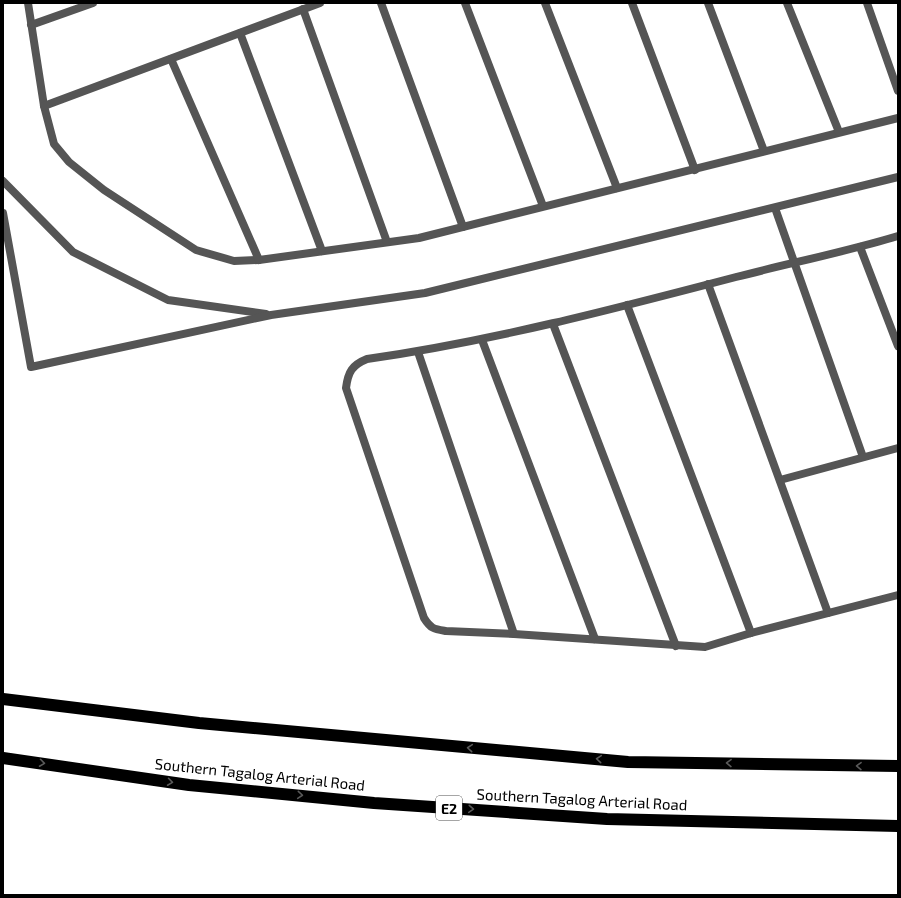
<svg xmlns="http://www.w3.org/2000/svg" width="901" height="898" font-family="'Exo 2',sans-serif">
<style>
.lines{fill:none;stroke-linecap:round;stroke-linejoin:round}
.minor{stroke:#555;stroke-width:8}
.motorway{stroke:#000;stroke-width:12}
.oneway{stroke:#595959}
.labels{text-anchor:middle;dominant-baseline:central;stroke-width:3;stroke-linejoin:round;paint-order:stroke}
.shield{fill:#fff;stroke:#4c4c4c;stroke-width:1}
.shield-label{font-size:14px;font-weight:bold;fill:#000}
.street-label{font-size:15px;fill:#000;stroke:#fff}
</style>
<rect width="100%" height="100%" fill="#fff"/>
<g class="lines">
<g class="minor">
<polyline points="28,3 44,106 54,144 69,162 104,190 196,250 234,261 259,260 419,238 898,118"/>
<polyline points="381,3 463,227"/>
<polyline points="465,3 543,206"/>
<polyline points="545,3 617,188"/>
<polyline points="632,3 695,170"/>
<polyline points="708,3 764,151"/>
<polyline points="787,3 839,132"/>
<polyline points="867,3 898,91"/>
<polyline points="303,9 387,242"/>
<polyline points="31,25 93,3"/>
<polyline points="240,33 322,251"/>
<polyline points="171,59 259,260"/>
<polyline points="44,106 320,3"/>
<polyline points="3,181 73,252 168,300 266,314"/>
<polyline points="775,208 863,457"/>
<polyline points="3,213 31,367 271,315 425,293 898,177"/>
<path d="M898 236C845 252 790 263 736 277 614 309 492 341 367 359 352 365 348 372 346 388L424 618C431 629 434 629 446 631L514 634 705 647 751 633 898 595"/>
<polyline points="860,247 898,346"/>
<polyline points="708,284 828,613"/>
<polyline points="627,305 751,633"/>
<polyline points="553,324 676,646"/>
<polyline points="482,340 595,639"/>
<polyline points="418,352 514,634"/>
<polyline points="780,480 898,448"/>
</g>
<g class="motorway">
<polyline points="3,699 199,723 628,762 898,766"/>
<polyline points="3,758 189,785 374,803 607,819 898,826"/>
</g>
</g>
<defs><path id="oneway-chevron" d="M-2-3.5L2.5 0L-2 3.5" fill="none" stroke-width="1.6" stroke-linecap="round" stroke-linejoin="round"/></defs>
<g class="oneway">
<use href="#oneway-chevron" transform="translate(470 748) rotate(-175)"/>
<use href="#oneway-chevron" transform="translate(599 759) rotate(-175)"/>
<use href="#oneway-chevron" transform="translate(42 763) rotate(8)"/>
<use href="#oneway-chevron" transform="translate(729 763) rotate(-179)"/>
<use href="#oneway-chevron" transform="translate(859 766) rotate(-179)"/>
<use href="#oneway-chevron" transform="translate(170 782) rotate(8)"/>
<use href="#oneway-chevron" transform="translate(300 795) rotate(5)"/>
<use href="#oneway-chevron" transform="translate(471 809) rotate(4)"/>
</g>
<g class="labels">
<rect class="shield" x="436" y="796" width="26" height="24" rx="3"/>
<g class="shield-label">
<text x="449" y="808">E2</text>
</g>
<g class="street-label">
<text transform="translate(260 774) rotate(6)">Southern Tagalog Arterial Road</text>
<text transform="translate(582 799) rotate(3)">Southern Tagalog Arterial Road</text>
</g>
</g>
<rect width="901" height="898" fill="none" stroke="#000000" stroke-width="8"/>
</svg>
